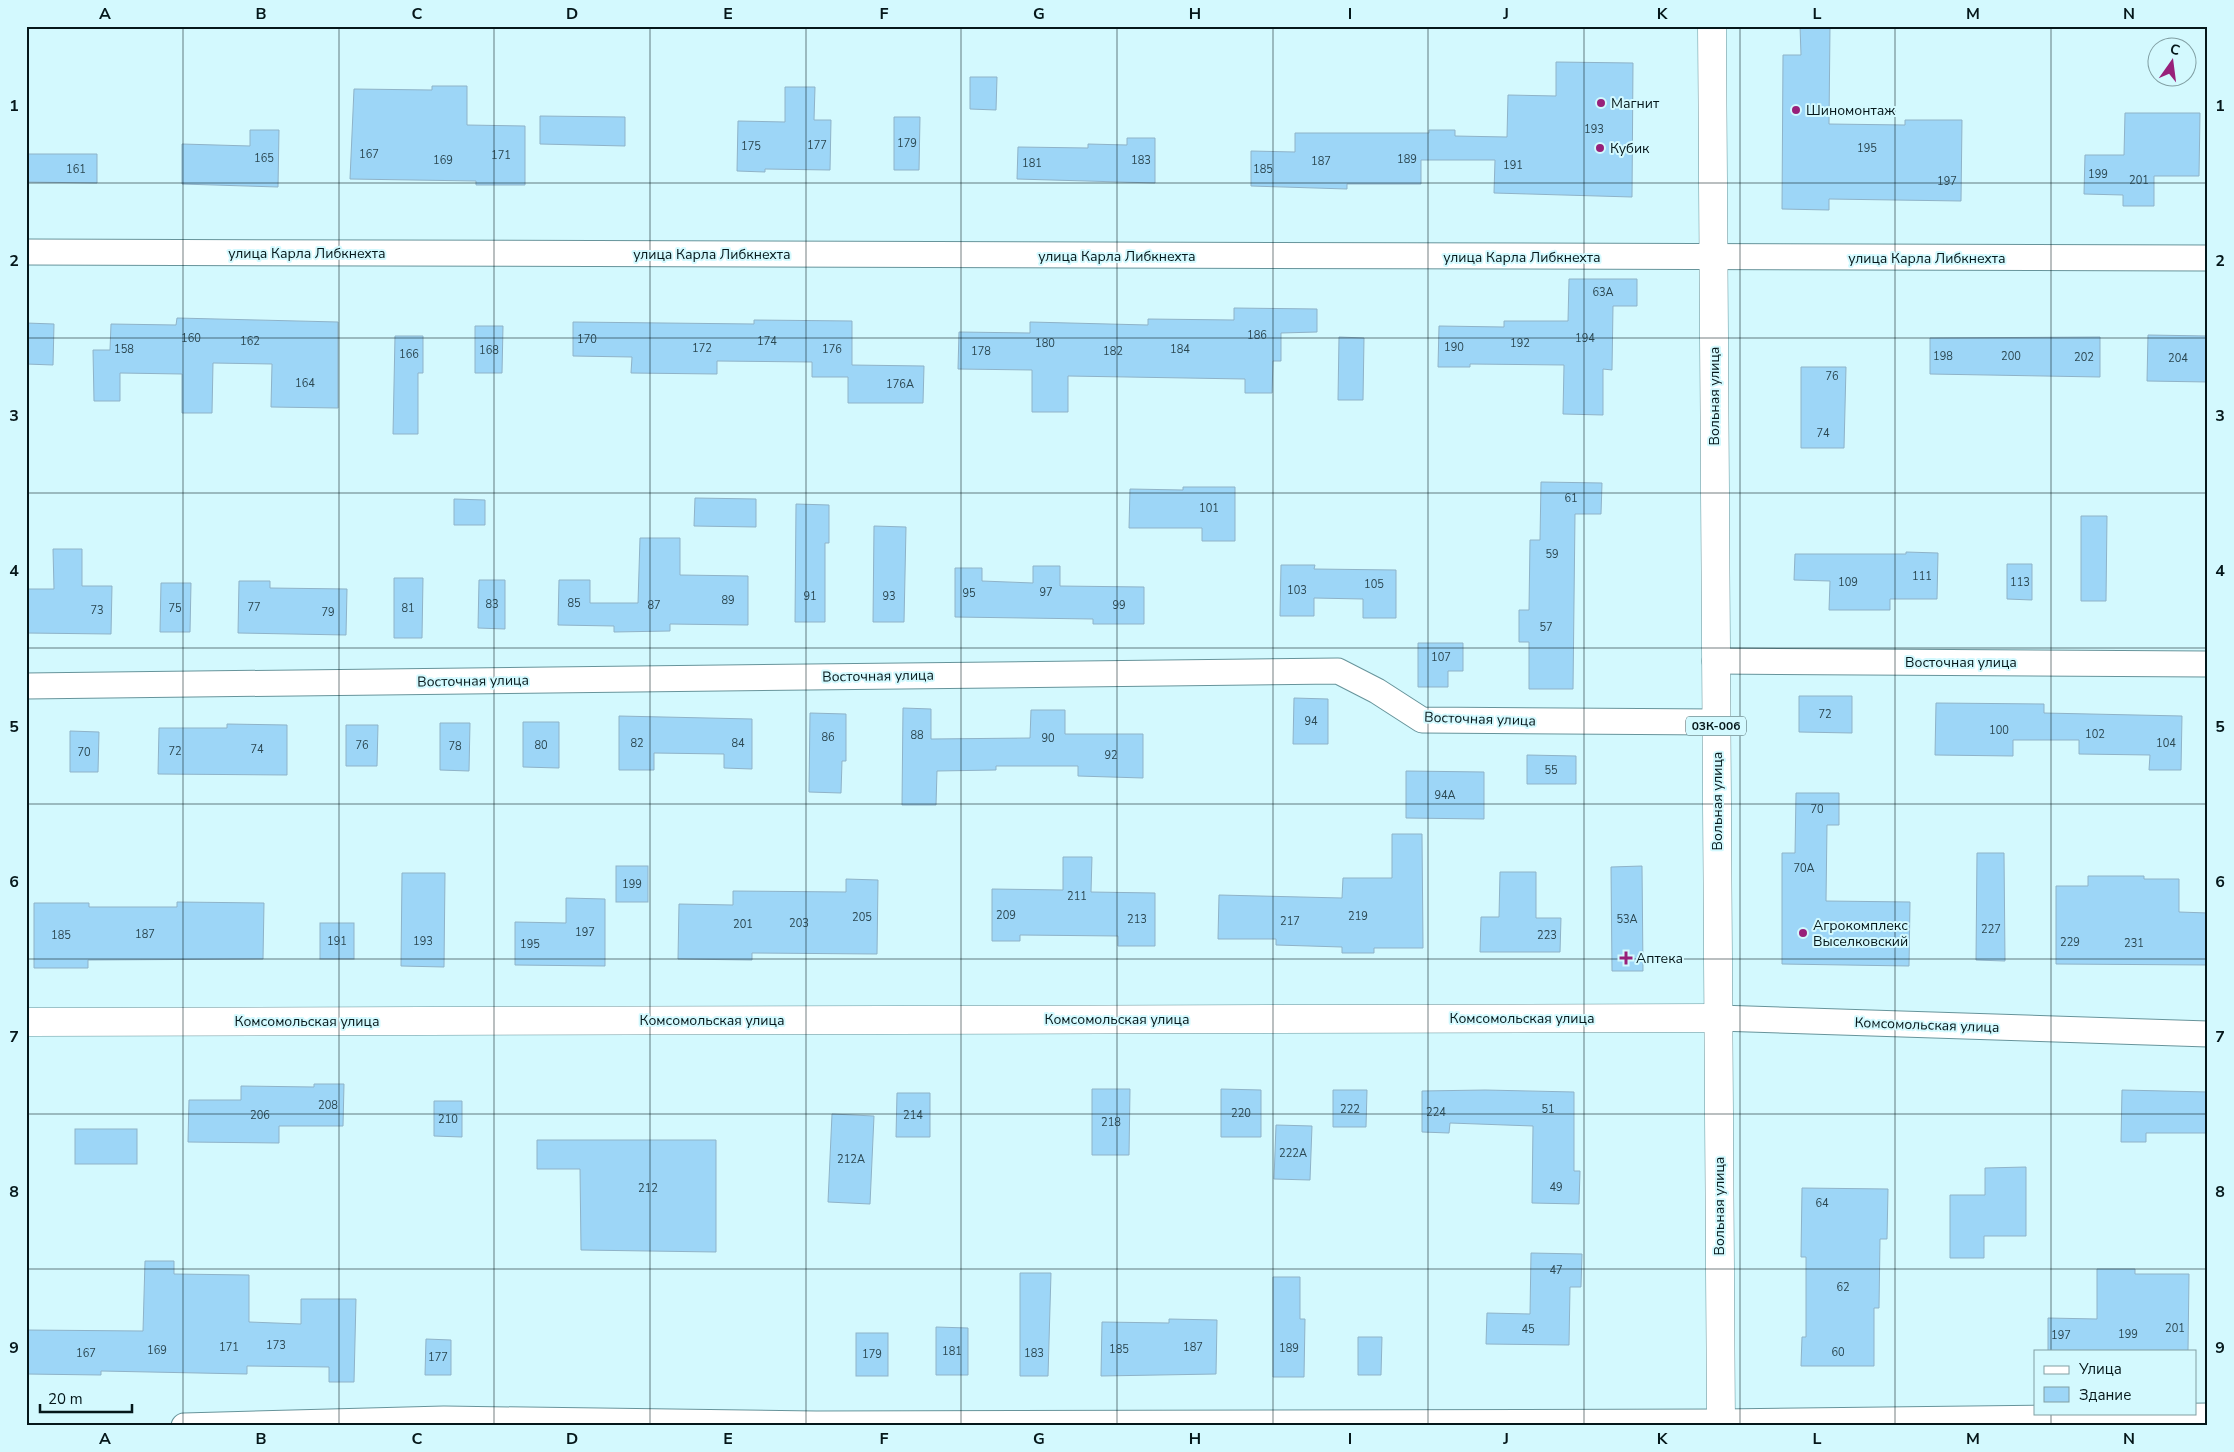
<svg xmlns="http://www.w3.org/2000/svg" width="2234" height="1452" font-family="'Nunito Sans',sans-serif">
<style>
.building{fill:#9dd6f7;stroke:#8fb3c8}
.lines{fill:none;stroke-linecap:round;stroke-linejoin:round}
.street-casing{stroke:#67949b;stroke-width:27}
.secondary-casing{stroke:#67949b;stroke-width:29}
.primary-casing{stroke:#67949b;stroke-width:29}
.street{stroke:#fff;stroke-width:25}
.secondary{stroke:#fff;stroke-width:28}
.primary{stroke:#fff;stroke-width:28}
.grid{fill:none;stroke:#05171a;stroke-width:1;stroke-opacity:0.55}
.poi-dot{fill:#98207a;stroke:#d3f9fe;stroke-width:2}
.labels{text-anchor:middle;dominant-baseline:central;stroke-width:4;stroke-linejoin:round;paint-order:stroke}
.number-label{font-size:11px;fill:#2b4751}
.shield{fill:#d3f9fe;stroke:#435b5e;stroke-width:1}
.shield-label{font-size:12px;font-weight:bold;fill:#05171a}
.poi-label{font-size:14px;fill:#05171a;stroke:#d3f9fe;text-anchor:start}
.street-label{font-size:14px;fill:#05171a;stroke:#d3f9fe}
.neatline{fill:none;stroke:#05171a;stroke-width:2}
.grid-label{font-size:16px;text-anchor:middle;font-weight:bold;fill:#05171a}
</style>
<rect width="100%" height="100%" fill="#d3f9fe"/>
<g class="building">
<polygon points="1800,26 1830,26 1829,124 1905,125 1905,120 1962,120 1961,201 1829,199 1829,210 1782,209 1783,55 1801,55"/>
<polygon points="1556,62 1633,63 1632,197 1494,193 1495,160 1421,160 1421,184 1347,184 1347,189 1251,186 1251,151 1295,152 1295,133 1429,133 1429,130 1455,130 1455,136 1507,137 1508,95 1556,96"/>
<polygon points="970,77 997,77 996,110 970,109"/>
<polygon points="432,86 467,86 467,125 525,126 525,185 476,185 476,181 350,179 354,89 432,90"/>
<polygon points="785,87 815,87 814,120 831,120 830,170 765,169 765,172 737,171 738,121 785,122"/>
<polygon points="2125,113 2200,113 2199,176 2154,176 2154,206 2123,206 2123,195 2084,194 2085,155 2124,155"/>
<polygon points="540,116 625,117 625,146 540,144"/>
<polygon points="894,117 920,117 919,170 894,170"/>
<polygon points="250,130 279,130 278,187 182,184 182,144 250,146"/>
<polygon points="1127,138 1155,138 1155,183 1017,179 1018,147 1088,148 1088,144 1127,145"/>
<polygon points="26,154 97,154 97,183 26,182"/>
<polygon points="1569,279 1637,279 1637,306 1613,306 1612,370 1603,369 1603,415 1563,414 1564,365 1470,364 1470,367 1438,367 1439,326 1504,327 1504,321 1568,321"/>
<polygon points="1234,308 1317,309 1317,332 1281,333 1281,361 1273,361 1272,393 1245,393 1245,379 1068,376 1068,412 1032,412 1032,370 958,369 959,332 1030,333 1030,322 1148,325 1148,319 1234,320"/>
<polygon points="177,318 338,322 338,408 271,407 272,364 213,363 212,413 182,413 182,374 120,373 120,401 94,401 93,350 110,350 111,324 176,325"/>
<polygon points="754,320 852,321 852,365 924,366 923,403 848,403 848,377 812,377 812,362 717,361 717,374 631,373 632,357 573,356 573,322 754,324"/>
<polygon points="26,323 54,324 53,365 26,364"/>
<polygon points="475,326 503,326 502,373 475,373"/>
<polygon points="2148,335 2208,336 2208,382 2147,381"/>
<polygon points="395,336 423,336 423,373 418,373 418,434 393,434"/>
<polygon points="1339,337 1364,338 1363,400 1338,400"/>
<polygon points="2100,337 2100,377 1930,374 1930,338"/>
<polygon points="1801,367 1846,367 1844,448 1801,448"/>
<polygon points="1541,482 1602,483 1601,514 1575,514 1573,689 1529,689 1529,642 1519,642 1519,610 1529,610 1530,540 1540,540"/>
<polygon points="1183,487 1235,487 1235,541 1202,541 1202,528 1129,528 1130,489 1183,490"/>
<polygon points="695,498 756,499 756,527 694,526"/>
<polygon points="454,499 485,500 485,525 454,525"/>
<polygon points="796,504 829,505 829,543 825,543 825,622 795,622"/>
<polygon points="2081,516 2107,516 2106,601 2081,601"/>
<polygon points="874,526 906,527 904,622 873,622"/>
<polygon points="640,538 680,538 680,575 748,576 748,625 670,624 670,631 614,632 614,626 558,625 559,580 590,580 590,603 638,603"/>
<polygon points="53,549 82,549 82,586 112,586 111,634 26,633 26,589 54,589"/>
<polygon points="1906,552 1938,553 1937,599 1890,599 1890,610 1829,610 1830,581 1794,580 1795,554 1906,554"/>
<polygon points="2007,564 2032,564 2032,600 2007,599"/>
<polygon points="1281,565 1315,565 1314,569 1396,570 1396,618 1363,618 1363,599 1314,598 1314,616 1280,616"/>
<polygon points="1033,566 1060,566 1060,586 1144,587 1144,624 1093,624 1093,619 955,617 955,568 982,568 982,581 1033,583"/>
<polygon points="394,578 423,578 422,638 394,638"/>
<polygon points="479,580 505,580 505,629 478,628"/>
<polygon points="239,581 270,581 270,588 347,589 346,635 238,633"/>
<polygon points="161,583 191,583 190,632 160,632"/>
<polygon points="1418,643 1463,643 1463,671 1448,671 1448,687 1418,687"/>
<polygon points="1799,696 1852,696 1852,733 1799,732"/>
<polygon points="1294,698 1328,699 1328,744 1293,744"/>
<polygon points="1936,703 2044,704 2044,713 2182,716 2181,770 2149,770 2150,755 2079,754 2079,740 2013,740 2013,756 1935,755"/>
<polygon points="903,708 931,709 931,739 1030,738 1031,710 1065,710 1065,734 1143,734 1143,778 1078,776 1078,766 996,766 996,770 937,771 936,805 902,805"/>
<polygon points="810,713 846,714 846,761 842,761 841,793 809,792"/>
<polygon points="619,716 752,719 752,769 724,768 724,754 654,753 654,770 619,770"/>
<polygon points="523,722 559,722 559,768 523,767"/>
<polygon points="440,723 470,723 469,771 440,770"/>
<polygon points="227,724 287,725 287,775 158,774 159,728 227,728"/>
<polygon points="346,725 378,725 377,766 346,766"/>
<polygon points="70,731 99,732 98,772 70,772"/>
<polygon points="1527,755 1576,756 1576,784 1527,784"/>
<polygon points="1406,771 1484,772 1484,819 1406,818"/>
<polygon points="1796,793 1839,793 1839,825 1827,825 1826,901 1910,902 1909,966 1782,964 1782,853 1795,853"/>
<polygon points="1392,834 1422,834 1423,948 1374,948 1374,953 1342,953 1342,947 1276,945 1276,939 1218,939 1219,895 1342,898 1343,878 1392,878"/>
<polygon points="1977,853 2004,853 2005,961 1976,960"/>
<polygon points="1063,857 1092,857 1091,892 1155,893 1155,946 1118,946 1118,936 1020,935 1020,941 992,941 992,889 1063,890"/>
<rect x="616" y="866" width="32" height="36"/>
<polygon points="1642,866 1643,971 1612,971 1611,867"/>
<polygon points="1500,872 1536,872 1536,918 1561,918 1560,952 1480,952 1481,917 1499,917"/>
<polygon points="402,873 445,873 444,967 401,966"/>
<polygon points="2088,876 2144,876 2144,879 2179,879 2179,912 2208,913 2208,965 2056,964 2056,886 2088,886"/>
<polygon points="846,879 878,880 877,954 752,953 752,960 678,959 679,904 733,905 733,891 846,892"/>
<polygon points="566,898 605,899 605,966 515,965 515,922 566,923"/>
<polygon points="177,902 264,903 263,959 88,960 88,968 34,968 34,903 89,903 89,907 177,907"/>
<rect x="320" y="923" width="34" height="36"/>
<polygon points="314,1084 344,1084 343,1126 279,1126 279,1143 188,1142 189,1100 241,1100 241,1086 314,1087"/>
<polygon points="1092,1089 1130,1089 1129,1155 1092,1155"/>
<polygon points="1221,1089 1261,1090 1261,1137 1221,1137"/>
<polygon points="1333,1090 1367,1090 1366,1127 1333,1127"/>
<polygon points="1485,1090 1574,1092 1574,1171 1580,1171 1579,1204 1532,1203 1533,1126 1450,1123 1449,1133 1422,1132 1422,1091"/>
<polygon points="2122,1090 2208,1092 2208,1133 2146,1133 2146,1142 2121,1142"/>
<polygon points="897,1093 930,1093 930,1137 896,1137"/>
<polygon points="434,1101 462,1101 462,1137 434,1136"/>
<polygon points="832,1114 874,1116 870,1204 828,1202"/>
<polygon points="1276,1125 1312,1126 1310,1180 1274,1179"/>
<rect x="75" y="1129" width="62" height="35"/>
<polygon points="537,1140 716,1140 716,1252 581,1250 580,1169 537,1169"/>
<polygon points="2026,1167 2026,1236 1984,1236 1984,1258 1950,1258 1950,1195 1985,1195 1985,1168"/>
<polygon points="1802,1188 1888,1189 1887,1239 1880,1239 1879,1308 1874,1308 1874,1366 1801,1366 1802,1337 1806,1337 1806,1257 1801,1257"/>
<polygon points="1531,1253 1582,1254 1581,1287 1570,1287 1569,1345 1486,1344 1487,1313 1530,1314"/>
<polygon points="145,1261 174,1261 174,1274 249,1275 249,1322 301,1324 301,1299 356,1299 354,1382 329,1382 329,1367 247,1366 247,1374 101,1371 101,1375 26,1374 26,1330 143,1331"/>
<polygon points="2097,1269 2135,1269 2135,1274 2189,1274 2188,1351 2048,1351 2048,1318 2097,1319"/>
<polygon points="1020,1273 1051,1273 1048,1376 1020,1376"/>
<polygon points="1273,1277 1300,1277 1300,1319 1305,1319 1304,1377 1273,1377"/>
<polygon points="1169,1319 1217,1320 1216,1374 1101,1376 1102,1322 1169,1323"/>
<polygon points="936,1327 968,1328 968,1375 936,1375"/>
<rect x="856" y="1333" width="32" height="43"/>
<polygon points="1358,1337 1382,1337 1381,1375 1358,1375"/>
<polygon points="426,1339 451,1340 451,1375 425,1375"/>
</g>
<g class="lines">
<defs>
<g id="street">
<polyline points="26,252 2208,258"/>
<polyline points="1715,661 2208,664"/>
<polyline points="26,686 1338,671 1377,691 1422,720 1716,722"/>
<polyline points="1718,1018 2208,1034"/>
<polyline points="184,1426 444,1419 816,1424 1721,1422 2208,1416"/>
</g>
<polyline id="secondary" points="26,1022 1718,1018"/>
<polyline id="primary" points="1712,26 1721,1426"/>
</defs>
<use href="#street" class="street-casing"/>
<use href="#secondary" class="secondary-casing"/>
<use href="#primary" class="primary-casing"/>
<use href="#street" class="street"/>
<use href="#secondary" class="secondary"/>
<use href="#primary" class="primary"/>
</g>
<path class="grid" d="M183 26V1426M339 26V1426M494 26V1426M650 26V1426M806 26V1426M961 26V1426M1117 26V1426M1273 26V1426M1428 26V1426M1584 26V1426M1740 26V1426M1895 26V1426M2051 26V1351M26 183H2208M26 338H2208M26 493H2208M26 648H2208M26 804H2208M26 959H2208M26 1114H2208M26 1269H2208M2051 1413V1426"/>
<g class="poi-dot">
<circle cx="1601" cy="103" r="5"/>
<circle cx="1796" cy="110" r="5"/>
<circle cx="1600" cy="148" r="5"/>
<circle cx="1803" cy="933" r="5"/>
<path d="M1623.5 950.5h5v5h5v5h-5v5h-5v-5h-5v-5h5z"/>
</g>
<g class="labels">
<g class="number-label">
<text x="1594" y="129">193</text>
<text x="907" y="143">179</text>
<text x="817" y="145">177</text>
<text x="751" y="146">175</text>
<text x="1867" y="148">195</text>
<text x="369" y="154">167</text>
<text x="501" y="155">171</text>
<text x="264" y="158">165</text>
<text x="1407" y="159">189</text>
<text x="443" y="160">169</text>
<text x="1141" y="160">183</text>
<text x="1321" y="161">187</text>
<text x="1032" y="163">181</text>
<text x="1513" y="165">191</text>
<text x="76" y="169">161</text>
<text x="1263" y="169">185</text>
<text x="2098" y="174">199</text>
<text x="2139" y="180">201</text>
<text x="1947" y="181">197</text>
<text x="1603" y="292">63А</text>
<text x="1257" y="335">186</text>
<text x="191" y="338">160</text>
<text x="1585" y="338">194</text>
<text x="587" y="339">170</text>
<text x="250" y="341">162</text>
<text x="767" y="341">174</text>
<text x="1045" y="343">180</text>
<text x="1520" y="343">192</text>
<text x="1454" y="347">190</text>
<text x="702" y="348">172</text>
<text x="124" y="349">158</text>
<text x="832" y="349">176</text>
<text x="1180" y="349">184</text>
<text x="489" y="350">168</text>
<text x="981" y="351">178</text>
<text x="1113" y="351">182</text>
<text x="409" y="354">166</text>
<text x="1943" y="356">198</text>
<text x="2011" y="356">200</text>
<text x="2084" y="357">202</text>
<text x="2178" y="358">204</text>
<text x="1832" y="376">76</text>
<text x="305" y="383">164</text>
<text x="900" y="384">176А</text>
<text x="1823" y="433">74</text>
<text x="1571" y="498">61</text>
<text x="1209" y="508">101</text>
<text x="1552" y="554">59</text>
<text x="1922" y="576">111</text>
<text x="1848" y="582">109</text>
<text x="2020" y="582">113</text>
<text x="1374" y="584">105</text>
<text x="1297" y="590">103</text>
<text x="1046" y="592">97</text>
<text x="969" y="593">95</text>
<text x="810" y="596">91</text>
<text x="889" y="596">93</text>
<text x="728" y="600">89</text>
<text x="574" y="603">85</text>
<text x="492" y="604">83</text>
<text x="654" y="605">87</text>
<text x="1119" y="605">99</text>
<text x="254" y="607">77</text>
<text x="175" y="608">75</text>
<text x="408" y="608">81</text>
<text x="97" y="610">73</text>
<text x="328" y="612">79</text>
<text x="1546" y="627">57</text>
<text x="1441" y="657">107</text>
<text x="1825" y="714">72</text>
<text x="1311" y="721">94</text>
<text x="1999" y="730">100</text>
<text x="2095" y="734">102</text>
<text x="917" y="735">88</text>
<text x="828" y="737">86</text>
<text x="1048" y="738">90</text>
<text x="637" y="743">82</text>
<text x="738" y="743">84</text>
<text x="2166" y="743">104</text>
<text x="362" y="745">76</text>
<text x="541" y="745">80</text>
<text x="455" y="746">78</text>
<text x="257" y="749">74</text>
<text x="175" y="751">72</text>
<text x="84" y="752">70</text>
<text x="1111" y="755">92</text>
<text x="1551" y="770">55</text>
<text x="1445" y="795">94А</text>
<text x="1817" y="809">70</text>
<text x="1804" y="868">70А</text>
<text x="632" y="884">199</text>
<text x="1077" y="896">211</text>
<text x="1006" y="915">209</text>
<text x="1358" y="916">219</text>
<text x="862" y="917">205</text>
<text x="1137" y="919">213</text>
<text x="1627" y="919">53А</text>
<text x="1290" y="921">217</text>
<text x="799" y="923">203</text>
<text x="743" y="924">201</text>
<text x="1991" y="929">227</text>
<text x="585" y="932">197</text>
<text x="145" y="934">187</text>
<text x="61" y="935">185</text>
<text x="1547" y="935">223</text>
<text x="337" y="941">191</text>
<text x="423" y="941">193</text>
<text x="2070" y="942">229</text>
<text x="2134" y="943">231</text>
<text x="530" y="944">195</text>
<text x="328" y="1105">208</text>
<text x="1350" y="1109">222</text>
<text x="1548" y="1109">51</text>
<text x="1436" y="1112">224</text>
<text x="1241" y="1113">220</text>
<text x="260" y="1115">206</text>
<text x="913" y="1115">214</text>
<text x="448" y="1119">210</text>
<text x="1111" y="1122">218</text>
<text x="1293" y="1153">222А</text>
<text x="851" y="1159">212А</text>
<text x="1556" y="1187">49</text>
<text x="648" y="1188">212</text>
<text x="1822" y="1203">64</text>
<text x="1556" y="1270">47</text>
<text x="1843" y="1287">62</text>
<text x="2175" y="1328">201</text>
<text x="1528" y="1329">45</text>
<text x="2128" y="1334">199</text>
<text x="2061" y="1335">197</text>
<text x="276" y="1345">173</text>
<text x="229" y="1347">171</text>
<text x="1193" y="1347">187</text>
<text x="1289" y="1348">189</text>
<text x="1119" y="1349">185</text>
<text x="157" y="1350">169</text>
<text x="952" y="1351">181</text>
<text x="1838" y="1352">60</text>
<text x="86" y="1353">167</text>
<text x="1034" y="1353">183</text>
<text x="872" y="1354">179</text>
<text x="438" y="1357">177</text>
</g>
<rect class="shield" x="1686" y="716.5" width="60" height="19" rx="4"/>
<g class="shield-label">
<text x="1716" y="726">03К-006</text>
</g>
<g class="poi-label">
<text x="1611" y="103">Магнит</text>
<text x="1806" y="110">Шиномонтаж</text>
<text x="1610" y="148">Кубик</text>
<text x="1813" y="925">Агрокомплекс<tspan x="1813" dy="16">Выселковский</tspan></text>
<text x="1636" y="958">Аптека</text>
</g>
<g class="street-label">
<text x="307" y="253">улица Карла Либкнехта</text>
<text x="712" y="254">улица Карла Либкнехта</text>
<text x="1117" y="256">улица Карла Либкнехта</text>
<text x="1522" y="257">улица Карла Либкнехта</text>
<text x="1927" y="258">улица Карла Либкнехта</text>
<text transform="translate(1714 396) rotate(-90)">Вольная улица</text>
<text x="1961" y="662">Восточная улица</text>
<text transform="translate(878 676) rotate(-1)">Восточная улица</text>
<text transform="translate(473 681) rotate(-1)">Восточная улица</text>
<text transform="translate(1480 719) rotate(2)">Восточная улица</text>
<text transform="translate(1717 801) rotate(-90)">Вольная улица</text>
<text x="1522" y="1018">Комсомольская улица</text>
<text x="1117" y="1019">Комсомольская улица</text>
<text x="712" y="1020">Комсомольская улица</text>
<text x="307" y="1021">Комсомольская улица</text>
<text transform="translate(1927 1025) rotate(2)">Комсомольская улица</text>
<text transform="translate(1719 1206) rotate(-90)">Вольная улица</text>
</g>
</g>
<rect width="2234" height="1452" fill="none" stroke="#d3f9fe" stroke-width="55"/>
<rect x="2034" y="1350" width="162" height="65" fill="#d3f9fe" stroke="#819fa3"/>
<rect x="2044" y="1366" width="25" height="8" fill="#ffffff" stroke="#819fa3"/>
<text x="2079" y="1374" font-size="15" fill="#05171a">Улица</text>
<rect x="2044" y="1387" width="25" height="15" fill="#9dd6f7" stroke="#819fa3"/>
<text x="2079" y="1400" font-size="15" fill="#05171a">Здание</text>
<g transform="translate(2172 62) rotate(14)"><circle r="24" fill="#d3f9fe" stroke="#819fa3"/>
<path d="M0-4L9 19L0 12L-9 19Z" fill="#98207a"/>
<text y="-8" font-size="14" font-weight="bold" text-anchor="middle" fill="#05171a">С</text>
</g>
<path d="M40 1404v8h92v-8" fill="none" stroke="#05171a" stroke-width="2.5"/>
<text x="48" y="1404" font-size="15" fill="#05171a" stroke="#d3f9fe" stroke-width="4" paint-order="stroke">20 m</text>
<rect x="28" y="28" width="2178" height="1396" class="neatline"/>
<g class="grid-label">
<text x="105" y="19">A</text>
<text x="261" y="19">B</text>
<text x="417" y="19">C</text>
<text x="572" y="19">D</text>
<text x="728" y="19">E</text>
<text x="884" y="19">F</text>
<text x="1039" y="19">G</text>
<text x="1195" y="19">H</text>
<text x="1350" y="19">I</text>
<text x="1506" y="19">J</text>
<text x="1662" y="19">K</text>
<text x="1817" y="19">L</text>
<text x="1973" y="19">M</text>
<text x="2129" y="19">N</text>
<text x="14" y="111">1</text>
<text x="2220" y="111">1</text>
<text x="14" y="266">2</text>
<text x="2220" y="266">2</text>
<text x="14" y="421">3</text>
<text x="2220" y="421">3</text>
<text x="14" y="576">4</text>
<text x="2220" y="576">4</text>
<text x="14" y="732">5</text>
<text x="2220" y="732">5</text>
<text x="14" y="887">6</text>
<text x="2220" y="887">6</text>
<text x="14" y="1042">7</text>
<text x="2220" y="1042">7</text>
<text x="14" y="1197">8</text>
<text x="2220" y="1197">8</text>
<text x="14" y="1353">9</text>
<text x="2220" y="1353">9</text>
<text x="105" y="1444">A</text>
<text x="261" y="1444">B</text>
<text x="417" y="1444">C</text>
<text x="572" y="1444">D</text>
<text x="728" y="1444">E</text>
<text x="884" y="1444">F</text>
<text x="1039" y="1444">G</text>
<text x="1195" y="1444">H</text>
<text x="1350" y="1444">I</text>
<text x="1506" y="1444">J</text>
<text x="1662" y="1444">K</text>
<text x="1817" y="1444">L</text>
<text x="1973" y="1444">M</text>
<text x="2129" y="1444">N</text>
</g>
</svg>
